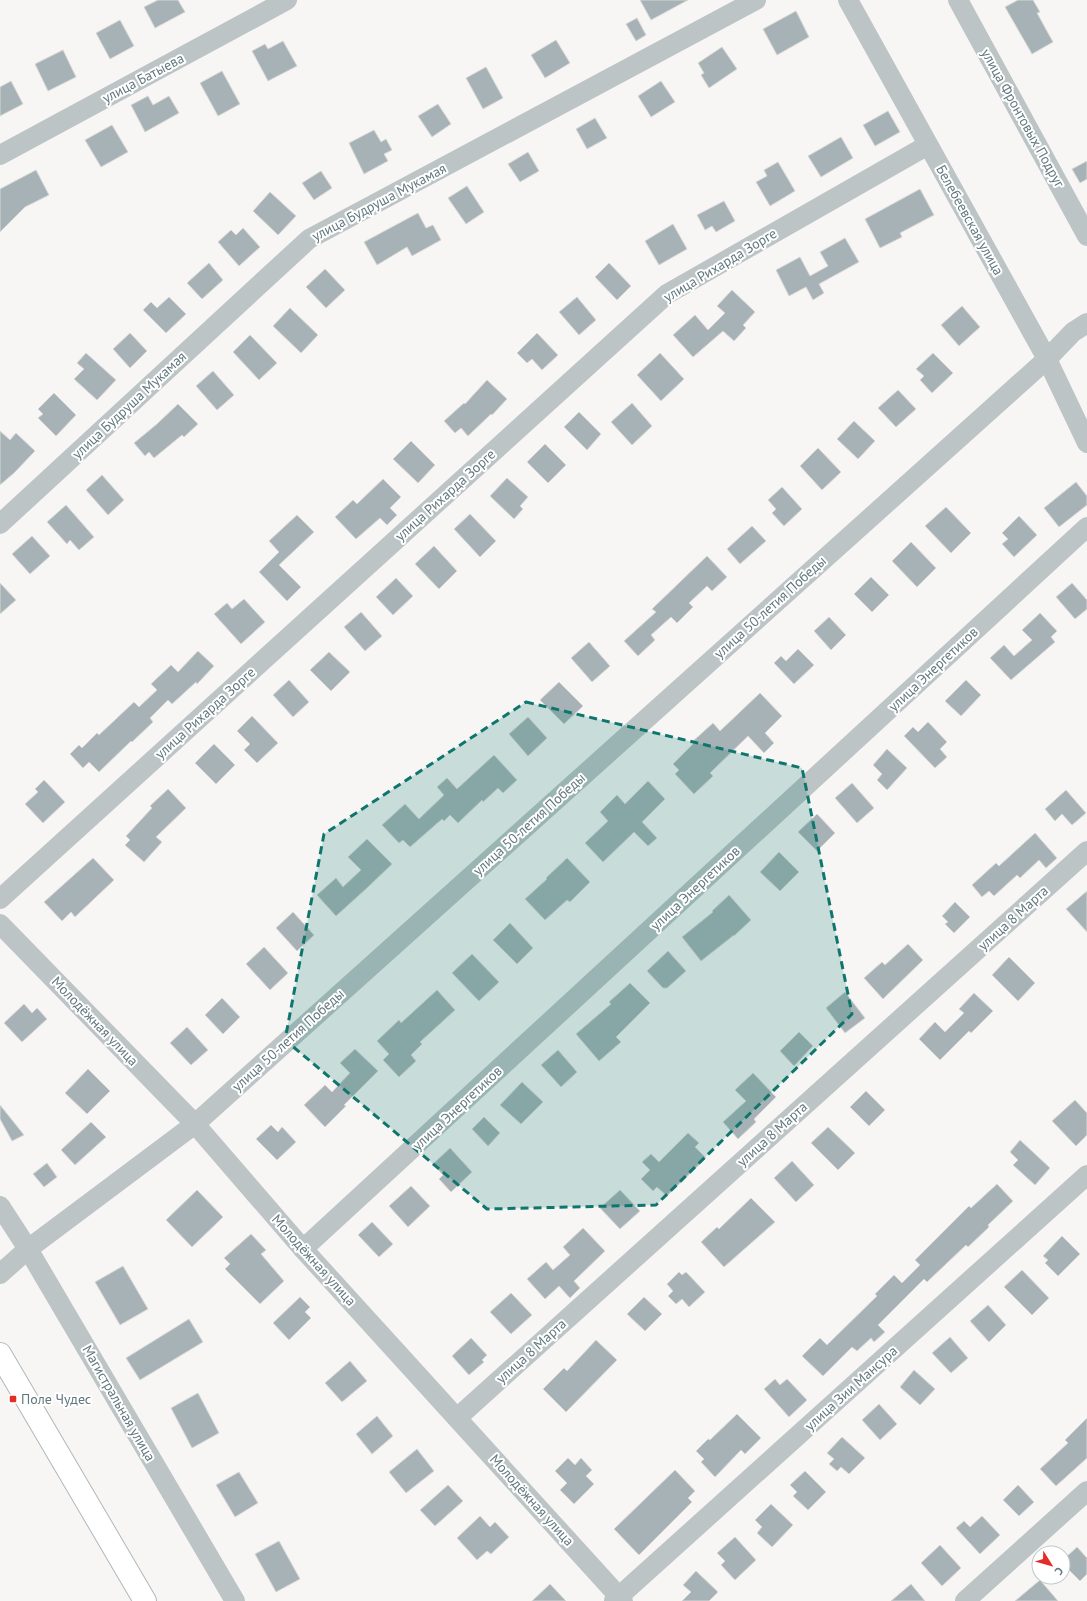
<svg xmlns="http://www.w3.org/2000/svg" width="1087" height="1601" font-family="'PT Sans',sans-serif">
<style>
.building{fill:#a6b2b5;stroke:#d8d8d6}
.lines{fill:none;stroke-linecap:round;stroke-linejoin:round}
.major-casing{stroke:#b1b8ba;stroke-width:24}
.minor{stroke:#bdc4c6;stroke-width:20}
.major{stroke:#fff;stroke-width:22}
.marked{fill:#0f766e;fill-opacity:0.2;stroke:#0f766e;stroke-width:3;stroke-dasharray:8 5;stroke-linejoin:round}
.poi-dot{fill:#e32e28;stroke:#fff;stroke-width:1.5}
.labels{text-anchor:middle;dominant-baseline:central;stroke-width:4;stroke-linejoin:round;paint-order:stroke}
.street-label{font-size:14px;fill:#62787f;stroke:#fff}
.poi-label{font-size:14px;fill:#62787f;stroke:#fff;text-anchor:start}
</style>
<rect width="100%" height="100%" fill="#f7f6f4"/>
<g class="building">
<polygon points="158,0 178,0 185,12 155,28 144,7"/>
<polygon points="640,0 688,0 651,20"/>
<polygon points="1018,0 1033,0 1040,12 1037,13 1053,42 1032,54 1005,7"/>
<polygon points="796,11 809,37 777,55 763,29"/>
<polygon points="637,18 646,35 636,41 626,24"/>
<polygon points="120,20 134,46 110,59 96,33"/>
<polygon points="556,40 570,63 545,78 531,55"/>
<polygon points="283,41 297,66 268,81 252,51 265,44 268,49"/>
<polygon points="722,47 737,69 709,88 701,75 704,73 698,63"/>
<polygon points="63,50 76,77 48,91 35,64"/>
<polygon points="486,67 503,98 483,109 466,78"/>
<polygon points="222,71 240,104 218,116 200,83"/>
<polygon points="11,81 23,104 0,116 0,87"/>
<polygon points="661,81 675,102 651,117 638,96"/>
<polygon points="148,96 153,105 169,96 179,113 145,132 131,105"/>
<polygon points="438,104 451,124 432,137 418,116"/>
<polygon points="888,111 900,132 875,146 863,125"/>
<polygon points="595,118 607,138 587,149 576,129"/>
<polygon points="112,125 128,152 101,167 85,140"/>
<polygon points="374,130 381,142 386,139 392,150 384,154 388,161 364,174 349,143"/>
<polygon points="841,137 853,158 821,177 808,156"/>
<polygon points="528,152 539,171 520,182 508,164"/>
<polygon points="1087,161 1087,179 1080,183 1072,169"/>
<polygon points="778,162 795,191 770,206 756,182 767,176 764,170"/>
<polygon points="36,170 49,195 25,207 0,232 0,189"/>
<polygon points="321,171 332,188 314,200 302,183"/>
<polygon points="467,186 484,212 466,224 448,198"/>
<polygon points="920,189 934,215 900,233 902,237 880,248 865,219"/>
<polygon points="270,192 296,216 278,235 253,211"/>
<polygon points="724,201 735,221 716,232 712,226 705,230 697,215"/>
<polygon points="418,213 426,228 433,225 441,240 412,256 407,247 377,265 364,242"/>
<polygon points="673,224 687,249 659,265 645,241"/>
<polygon points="243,228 260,247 239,266 218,242 231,230 236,235"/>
<polygon points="845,238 859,262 819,284 824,293 813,300 806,287 789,296 776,270 800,257 810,276 828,266 820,252"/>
<polygon points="209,263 223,280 202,299 187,283"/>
<polygon points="609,263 631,286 617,300 595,277"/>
<polygon points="325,269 345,290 326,308 306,287"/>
<polygon points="732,290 755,312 743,325 746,328 734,341 723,331 693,357 673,335 695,315 708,330 725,313 717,306"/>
<polygon points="169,297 186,314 166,333 143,310 151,302 157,308"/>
<polygon points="577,297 596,320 579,335 559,312"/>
<polygon points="962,306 980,327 959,346 941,325"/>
<polygon points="290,308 318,335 301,353 273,326"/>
<polygon points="130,333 147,351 130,368 113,349"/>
<polygon points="537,333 558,355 542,370 532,359 527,363 517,353"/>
<polygon points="250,335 277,363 259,380 233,352"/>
<polygon points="86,353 116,380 97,400 74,379 84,369 77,363"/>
<polygon points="660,353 684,379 661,401 637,375"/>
<polygon points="933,353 953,373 932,393 920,380 924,376 916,369"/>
<polygon points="213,371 234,395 217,410 196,386"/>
<polygon points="487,380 507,399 492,415 491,414 468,436 461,428 455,433 444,421 464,403 465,404"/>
<polygon points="898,390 916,409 896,427 878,408"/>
<polygon points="54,393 76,415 56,436 38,418 43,414 38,409"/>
<polygon points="632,403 652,426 632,445 611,422"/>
<polygon points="178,404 198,424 184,437 182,435 154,458 149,452 145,456 134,443 157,424"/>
<polygon points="579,412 601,434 587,450 564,427"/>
<polygon points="854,421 875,441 858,459 837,439"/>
<polygon points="0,431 10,440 16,433 35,451 14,473 0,485"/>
<polygon points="411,441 435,465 418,483 393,459"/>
<polygon points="545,444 566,465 548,483 527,462"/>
<polygon points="818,448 841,472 822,490 800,466"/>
<polygon points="102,475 124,500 108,515 86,490"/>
<polygon points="507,478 528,497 520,506 523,509 514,519 490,496"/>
<polygon points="383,479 401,497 390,508 397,515 387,525 380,518 356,539 335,517 353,500 357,504"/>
<polygon points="1076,482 1087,496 1087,505 1059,527 1044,508"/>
<polygon points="782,487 802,509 784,526 772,513 776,509 768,500"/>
<polygon points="66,505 94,537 79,550 70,540 67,544 47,522"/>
<polygon points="946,507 971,533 951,553 925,526"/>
<polygon points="470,514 496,541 480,557 454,529"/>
<polygon points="297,515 314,532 279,565 301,587 287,601 259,572 279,552 269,541"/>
<polygon points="1019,516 1037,535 1014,557 1002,544 1008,539 1002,533"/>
<polygon points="752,526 766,541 740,564 727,549"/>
<polygon points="32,536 50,556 30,574 12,554"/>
<polygon points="911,542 936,568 917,587 892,561"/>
<polygon points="434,546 457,571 439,589 415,564"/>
<polygon points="707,556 727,577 712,591 707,586 689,603 693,607 677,623 671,617 651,635 655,640 638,656 624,641 656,612 652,609"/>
<polygon points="871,577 889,595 872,612 854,594"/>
<polygon points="396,578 413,596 393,615 376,597"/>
<polygon points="0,583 16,600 0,614"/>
<polygon points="1072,583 1087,600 1087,609 1075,619 1056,597"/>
<polygon points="244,599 265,622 241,644 214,614 227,603 232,609"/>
<polygon points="361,612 382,636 365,651 344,627"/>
<polygon points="1040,613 1057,631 1051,637 1055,642 1011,680 990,658 1004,645 1014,656 1032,640 1022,630"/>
<polygon points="829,617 846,635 831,650 814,631"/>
<polygon points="589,642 610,666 592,682 571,658"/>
<polygon points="798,649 814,665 794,684 774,663 781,656 786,661"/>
<polygon points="198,651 214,666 197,684 196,682 172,704 168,700 150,718 153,722 132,742 131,741 99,772 89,762 83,768 70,754 79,745 82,748 97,733 99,735 134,702 139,707 157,690 151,684 171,665 178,672"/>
<polygon points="329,652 350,672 331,691 310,670"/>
<polygon points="289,680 309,702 293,717 273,695"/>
<polygon points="966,680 981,695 961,716 945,701"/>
<polygon points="559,682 583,706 564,724 540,700"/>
<polygon points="760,693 782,716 765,733 774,743 764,753 748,736 710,773 713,776 694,794 675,774 679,770 673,764 693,744 692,742 713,723 720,731"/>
<polygon points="252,716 278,743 257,763 244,750 250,744 237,731"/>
<polygon points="528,717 547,738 528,756 509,734"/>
<polygon points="928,722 947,742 940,749 947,757 935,768 904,736 913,727 918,732"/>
<polygon points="214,744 235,765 216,784 195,763"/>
<polygon points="887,749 907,768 887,790 877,780 882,774 873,765"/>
<polygon points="494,755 517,780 503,793 498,788 483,802 482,800 458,823 450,815 444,821 442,819 410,847 403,840 399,843 382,825 405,804 419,819 444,795 437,787 447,778 457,789"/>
<polygon points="44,780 65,802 43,823 25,804 38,792 35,789"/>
<polygon points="648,781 665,799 642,822 657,838 648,846 634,832 603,862 585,843 608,821 600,812 617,795 625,804"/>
<polygon points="852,783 874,808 857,823 835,798"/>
<polygon points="168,789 186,808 156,837 162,842 144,862 125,845 130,840 126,836 152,808 150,806"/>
<polygon points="1066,790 1086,813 1072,825 1062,814 1055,821 1045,809"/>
<polygon points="817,814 835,833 817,851 798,832"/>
<polygon points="1035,833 1057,858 1046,868 1039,860 1020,878 1017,875 994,896 989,891 982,897 972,885 996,863 999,866"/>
<polygon points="367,839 392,864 368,887 336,916 317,895 336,878 343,887 361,870 348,857"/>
<polygon points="779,852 799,872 780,891 760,872"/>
<polygon points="93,858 114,880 75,917 71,912 62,921 44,902"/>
<polygon points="567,858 590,882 570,902 567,900 545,920 525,899 547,879 546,878"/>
<polygon points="1087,891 1087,932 1066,909"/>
<polygon points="729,895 751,920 734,936 734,935 701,961 682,937 713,912 712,911"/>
<polygon points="955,902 970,917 954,933 945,924 948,922 942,916"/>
<polygon points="293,912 314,935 297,951 276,928"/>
<polygon points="510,923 533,948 517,964 493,940"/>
<polygon points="908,944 923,960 883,999 864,978 882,962 885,965"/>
<polygon points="264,947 288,973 270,990 246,964"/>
<polygon points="668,951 686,971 667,988 663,988 647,971"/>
<polygon points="472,954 499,982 479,1001 452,973"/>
<polygon points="1009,957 1035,983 1018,1001 992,975"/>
<polygon points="630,983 650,1003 616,1037 621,1042 599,1061 576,1034 611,1004 609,1002"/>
<polygon points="437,990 455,1010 420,1042 422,1044 411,1055 416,1061 399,1077 383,1060 389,1054 377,1041 399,1020 401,1023"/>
<polygon points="845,992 865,1018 845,1033 826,1008"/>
<polygon points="974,993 993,1011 971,1033 969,1031 940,1060 919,1039 935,1022 945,1032 964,1013 959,1009"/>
<polygon points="222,998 240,1017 223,1034 205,1015"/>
<polygon points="24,1004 32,1013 37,1008 47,1019 22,1042 4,1023"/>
<polygon points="187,1027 208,1050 191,1065 170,1043"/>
<polygon points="799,1032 813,1046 794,1066 780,1051"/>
<polygon points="355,1049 378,1071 344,1105 346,1106 325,1127 304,1105 325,1085 332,1092 350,1073 340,1063"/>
<polygon points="558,1050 577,1072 561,1087 541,1065"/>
<polygon points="88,1069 110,1091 87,1114 65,1093"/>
<polygon points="753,1073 776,1097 754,1119 756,1122 738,1139 723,1122 746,1101 735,1090"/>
<polygon points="522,1082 543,1102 521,1124 500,1105"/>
<polygon points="866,1091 885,1110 869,1126 850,1107"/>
<polygon points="1075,1100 1087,1113 1087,1135 1076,1146 1052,1121"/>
<polygon points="0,1105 24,1135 12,1141 0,1119"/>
<polygon points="484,1117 500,1133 488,1146 472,1129"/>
<polygon points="91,1122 106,1137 75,1165 61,1150"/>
<polygon points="271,1125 278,1132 282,1127 296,1142 277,1160 256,1139"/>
<polygon points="828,1127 855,1153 838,1170 811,1143"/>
<polygon points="688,1133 699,1143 695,1147 706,1158 667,1196 657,1187 653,1191 641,1179 650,1170 642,1162 651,1154 659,1162"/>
<polygon points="1020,1140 1050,1168 1035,1185 1013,1165 1018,1160 1010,1152"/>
<polygon points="450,1148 472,1172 451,1192 439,1179 443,1175 433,1164"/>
<polygon points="792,1161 814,1185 796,1202 774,1178"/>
<polygon points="47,1163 57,1177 44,1187 33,1174"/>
<polygon points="997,1184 1013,1201 988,1225 989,1227 968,1247 966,1245 927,1282 924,1279 878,1325 885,1332 874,1342 871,1338 857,1351 852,1347 823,1376 802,1356 820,1338 827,1345 877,1296 875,1294 894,1275 902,1283 920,1265 915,1260 969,1206 971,1208"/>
<polygon points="411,1186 430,1206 408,1227 389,1206"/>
<polygon points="197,1190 223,1217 192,1247 166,1220"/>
<polygon points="620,1190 640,1211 620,1229 600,1208"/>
<polygon points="751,1198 775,1222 724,1267 701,1242 717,1227 719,1229"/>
<polygon points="372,1222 393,1244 379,1257 358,1235"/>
<polygon points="583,1228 605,1251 574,1281 580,1288 570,1298 559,1286 545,1299 527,1279 546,1262 553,1270 570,1255 563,1247"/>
<polygon points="251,1234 266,1250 261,1254 284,1281 260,1304 225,1269 230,1264 224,1258"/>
<polygon points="1062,1236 1080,1254 1058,1276 1045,1263 1048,1260 1043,1256"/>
<polygon points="123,1266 148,1309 120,1325 95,1282"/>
<polygon points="1022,1270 1049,1298 1032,1315 1004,1287"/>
<polygon points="679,1272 682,1275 686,1272 705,1292 689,1307 682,1299 676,1304 668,1296 673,1291 667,1284"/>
<polygon points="511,1293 532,1315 511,1334 490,1312"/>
<polygon points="300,1297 310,1307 305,1312 311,1318 289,1340 273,1323"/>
<polygon points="644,1297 662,1314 645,1331 627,1314"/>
<polygon points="988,1305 1006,1325 989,1342 970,1321"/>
<polygon points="189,1319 203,1342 140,1380 126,1358"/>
<polygon points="950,1337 968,1358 951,1373 932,1353"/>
<polygon points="471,1338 487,1355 482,1360 484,1362 469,1375 452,1356"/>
<polygon points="596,1340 617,1360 566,1412 543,1389 564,1368 567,1371"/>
<polygon points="350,1361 367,1381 342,1402 325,1383"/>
<polygon points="914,1370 935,1389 920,1405 900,1387"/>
<polygon points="775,1379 780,1385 787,1379 807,1400 789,1417 764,1389"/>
<polygon points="198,1393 219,1433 192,1448 171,1408"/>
<polygon points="879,1404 897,1424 880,1440 862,1420"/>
<polygon points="737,1414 761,1438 745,1454 741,1450 715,1477 701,1462 704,1459 696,1451 708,1439 710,1440"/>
<polygon points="377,1416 393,1436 372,1454 356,1434"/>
<polygon points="1087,1418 1087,1458 1056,1486 1040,1469 1068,1443 1065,1440"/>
<polygon points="842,1437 865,1458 849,1474 841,1467 837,1471 829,1464 834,1459 827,1453"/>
<polygon points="417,1449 434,1471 406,1493 389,1472"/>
<polygon points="568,1458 575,1465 581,1458 592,1470 586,1476 594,1484 574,1504 560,1490 567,1483 555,1471"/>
<polygon points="675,1470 695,1491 688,1498 692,1502 639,1555 614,1529"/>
<polygon points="805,1471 826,1492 808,1510 793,1496 797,1492 790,1485"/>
<polygon points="239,1472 258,1503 235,1517 216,1485"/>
<polygon points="448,1485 463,1501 435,1526 420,1510"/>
<polygon points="1018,1485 1034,1502 1019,1516 1003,1500"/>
<polygon points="771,1504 793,1525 772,1547 757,1533 762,1527 755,1520"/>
<polygon points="480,1516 490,1527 495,1522 509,1537 491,1554 487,1551 477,1560 457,1538"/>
<polygon points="982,1516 1000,1535 980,1554 956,1528 964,1521 970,1527"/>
<polygon points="735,1537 756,1560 735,1580 721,1565 725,1561 717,1553"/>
<polygon points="279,1541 300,1579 276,1592 255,1554"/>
<polygon points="940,1545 961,1568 942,1586 921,1563"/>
<polygon points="1077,1547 1087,1558 1087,1574 1080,1581 1063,1564 1063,1560"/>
<polygon points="696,1571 718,1592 709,1601 682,1601 691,1592 683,1585"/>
<polygon points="1040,1580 1058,1601 1015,1601"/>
<polygon points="550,1584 566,1601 532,1601"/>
<polygon points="911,1584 925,1601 891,1601"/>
</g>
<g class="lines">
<defs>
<polyline id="major" points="0,1354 145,1601"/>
</defs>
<use href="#major" class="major-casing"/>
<g class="minor">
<polyline points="848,0 1047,359 1087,443"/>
<polyline points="958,0 1087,236"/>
<polyline points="0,155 287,0"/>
<polyline points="0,524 309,239 756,0"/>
<polyline points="0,899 667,294 928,145"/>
<polyline points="0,924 195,1124 303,1249 623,1601"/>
<polyline points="0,1206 28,1249 235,1601"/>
<polyline points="303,1249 1087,527"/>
<polyline points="0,1274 28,1249 195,1124 1047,359 1073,332 1087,323"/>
<polyline points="457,1418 1087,851"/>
<polyline points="614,1601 1087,1175"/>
<polyline points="965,1601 1087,1491"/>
</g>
<use href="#major" class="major"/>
</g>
<path class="marked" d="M526 702 802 768 852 1014 656 1205 487 1209 285 1040 324 834Z"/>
<rect class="poi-dot" x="9" y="1395" width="8" height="8" rx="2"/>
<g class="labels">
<g class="street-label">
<text transform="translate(143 78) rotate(-28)">улица Батыева</text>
<text transform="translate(1023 118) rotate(61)">улица Фронтовых Подруг</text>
<text transform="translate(379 202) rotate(-28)">улица Будруша Мукамая</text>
<text transform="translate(970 220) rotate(61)">Белебеевская улица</text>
<text transform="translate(720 265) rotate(-31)">улица Рихарда Зорге</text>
<text transform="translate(129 405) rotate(-43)">улица Будруша Мукамая</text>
<text transform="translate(445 495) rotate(-42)">улица Рихарда Зорге</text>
<text transform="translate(770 607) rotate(-42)">улица 50-летия Победы</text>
<text transform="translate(933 669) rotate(-43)">улица Энергетиков</text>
<text transform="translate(205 713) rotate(-42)">улица Рихарда Зорге</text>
<text transform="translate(529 824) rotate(-42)">улица 50-летия Победы</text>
<text transform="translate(695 888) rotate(-43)">улица Энергетиков</text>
<text transform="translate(1013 918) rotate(-42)">улица 8 Марта</text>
<text transform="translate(95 1021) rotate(46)">Молодёжная улица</text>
<text transform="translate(288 1040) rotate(-42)">улица 50-летия Победы</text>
<text transform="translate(457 1108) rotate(-43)">улица Энергетиков</text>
<text transform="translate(772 1134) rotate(-42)">улица 8 Марта</text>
<text transform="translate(314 1260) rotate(48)">Молодёжная улица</text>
<text transform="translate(531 1351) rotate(-42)">улица 8 Марта</text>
<text transform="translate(851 1388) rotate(-42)">улица Зии Мансура</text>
<text transform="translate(119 1403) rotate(60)">Магистральная улица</text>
<text transform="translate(532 1500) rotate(48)">Молодёжная улица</text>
</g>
<g class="poi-label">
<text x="21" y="1399">Поле Чудес</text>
</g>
</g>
<g transform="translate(1051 1565) rotate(127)"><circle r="19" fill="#ffffff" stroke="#c0c9cc"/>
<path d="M0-3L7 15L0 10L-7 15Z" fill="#e32e28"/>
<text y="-6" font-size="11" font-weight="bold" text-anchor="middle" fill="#62787f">С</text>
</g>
</svg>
